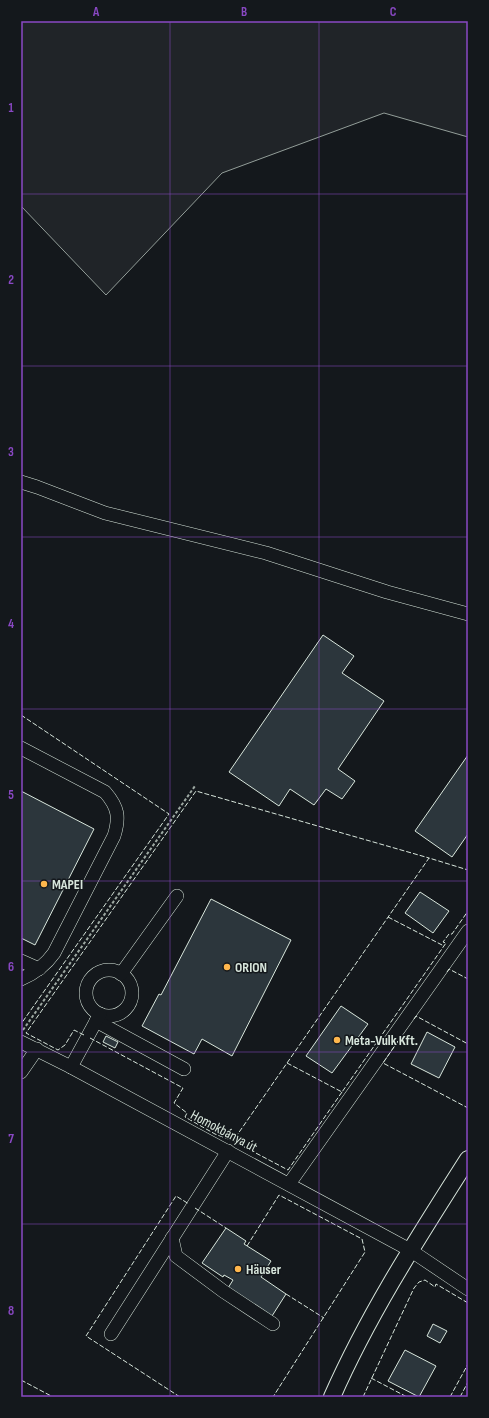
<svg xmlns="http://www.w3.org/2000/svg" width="489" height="1418" font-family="'Sofia Sans Condensed',sans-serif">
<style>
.green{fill:#202428;stroke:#939e99}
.building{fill:#2c363c;stroke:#d8e6dc}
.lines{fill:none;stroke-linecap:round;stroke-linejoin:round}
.minor-casing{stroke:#d8e6dc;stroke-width:14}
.major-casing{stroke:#d8e6dc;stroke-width:18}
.path{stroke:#9da8a2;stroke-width:2;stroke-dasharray:3 2;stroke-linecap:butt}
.minor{stroke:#14181c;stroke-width:13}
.major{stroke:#14181c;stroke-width:16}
.fence{stroke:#d8e6dc;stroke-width:1;stroke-dasharray:5 2;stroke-linecap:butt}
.grid{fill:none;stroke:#8948c3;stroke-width:1;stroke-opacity:0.55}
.poi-dot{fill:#ffb74d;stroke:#14181c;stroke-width:1.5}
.labels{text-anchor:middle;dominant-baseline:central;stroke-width:3;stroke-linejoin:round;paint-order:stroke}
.poi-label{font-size:14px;font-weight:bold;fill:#d8e6dc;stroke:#14181c;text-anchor:start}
.street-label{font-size:14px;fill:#d8e6dc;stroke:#14181c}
.neatline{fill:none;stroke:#8948c3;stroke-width:1.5}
.grid-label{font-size:13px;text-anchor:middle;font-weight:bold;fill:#8948c3}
</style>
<rect width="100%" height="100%" fill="#14181c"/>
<polygon class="green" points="21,21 468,21 468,137 384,113 222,173 106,295 21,206"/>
<g class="building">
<polygon points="323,635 354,656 342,673 384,701 338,769 355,781 342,799 326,789 314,805 290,789 279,806 229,772"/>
<polygon points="468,755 468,834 452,857 415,831"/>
<polygon points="21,791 94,829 35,945 21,938"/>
<polygon points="420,892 449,911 433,933 405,913"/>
<polygon points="211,899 291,940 232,1056 202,1039 194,1054 142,1026 159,994 161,995"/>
<polygon points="341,1006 368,1024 332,1073 306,1056"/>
<polygon points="427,1032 455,1047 439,1078 411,1064"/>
<polygon points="106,1036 118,1042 115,1048 103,1042"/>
<polygon points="226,1228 246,1241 244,1244 271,1261 261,1277 286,1294 272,1316 228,1288 233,1280 224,1275 223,1277 202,1263"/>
<polygon points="433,1324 447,1331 440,1343 427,1336"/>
<polygon points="405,1350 436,1366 419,1397 388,1381"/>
</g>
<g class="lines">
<defs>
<g id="minor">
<polyline points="21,482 37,487 105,513 266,553 387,592 468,614"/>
<path d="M21 748 105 792C118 807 120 817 114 836L54 953C45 966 35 973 21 979"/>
<polyline points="21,961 39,969"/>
<circle cx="109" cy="993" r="23"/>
<polyline points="121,974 177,896"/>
<polyline points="96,1021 184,1069"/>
<polyline points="21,1042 71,1067 410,1250 468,1289"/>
<polyline points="71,1067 100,1014"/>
<polyline points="21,1072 37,1049"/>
<polyline points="289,1184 468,931"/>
<polyline points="172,1238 176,1256 223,1291 273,1324"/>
<polyline points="111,1334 228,1151"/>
</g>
<path id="major" d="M332 1397C369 1313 419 1236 468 1159"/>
</defs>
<use href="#minor" class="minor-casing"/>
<use href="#major" class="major-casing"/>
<polyline class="path" points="23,1030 195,786"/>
<use href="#minor" class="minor"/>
<use href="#major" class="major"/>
<g class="fence">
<polyline points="21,715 169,814 21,1024"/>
<polyline points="388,917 444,946"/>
<polyline points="447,972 449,969 468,979"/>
<polyline points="414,1019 416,1016 468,1044"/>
<polyline points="84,1035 74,1030 65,1045 58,1050 26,1033 196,791 429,858"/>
<polyline points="402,1035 383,1063 468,1108"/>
<polyline points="90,1038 183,1088 174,1103 187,1113 185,1117 215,1134 233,1141"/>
<polyline points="287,1063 342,1092 446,943 443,942 449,934 452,934 468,911"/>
<polyline points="342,1092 288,1170 233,1141 429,858 468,870"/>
<polyline points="195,1208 226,1228"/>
<polyline points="247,1246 279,1195 362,1239 365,1252 273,1397"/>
<polyline points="286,1294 324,1318"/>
<polyline points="371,1378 407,1397"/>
<polyline points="21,1380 53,1397"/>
<polyline points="180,1397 86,1336 176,1196 189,1204"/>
<polyline points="363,1397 414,1288 419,1282 425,1280 435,1287 436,1284 468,1303"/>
<polyline points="450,1397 468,1364"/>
<polyline points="460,1397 468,1382"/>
</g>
</g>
<path class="grid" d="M170 21V1397M319 21V1397M21 194H468M21 366H468M21 537H468M21 709H468M21 881H468M21 1052H468M21 1224H468"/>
<g class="poi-dot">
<circle cx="44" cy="884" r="4"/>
<circle cx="227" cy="967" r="4"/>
<circle cx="337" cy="1040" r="4"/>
<circle cx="238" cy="1269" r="4"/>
</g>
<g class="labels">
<g class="poi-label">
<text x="52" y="884">MAPEI</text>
<text x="235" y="967">ORION</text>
<text x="345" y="1040">Meta-Vulk Kft.</text>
<text x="246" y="1269">Häuser</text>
</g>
<g class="street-label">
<text transform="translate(224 1131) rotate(28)">Homokbánya út</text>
</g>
</g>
<rect width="489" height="1418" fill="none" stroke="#14181c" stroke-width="44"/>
<rect x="22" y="22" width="445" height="1374" class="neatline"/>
<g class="grid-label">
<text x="96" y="16">A</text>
<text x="244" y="16">B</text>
<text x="393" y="16">C</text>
<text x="11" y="112">1</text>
<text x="11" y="284">2</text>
<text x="11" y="456">3</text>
<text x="11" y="628">4</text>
<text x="11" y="799">5</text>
<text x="11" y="971">6</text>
<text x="11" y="1143">7</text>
<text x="11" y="1315">8</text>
</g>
</svg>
